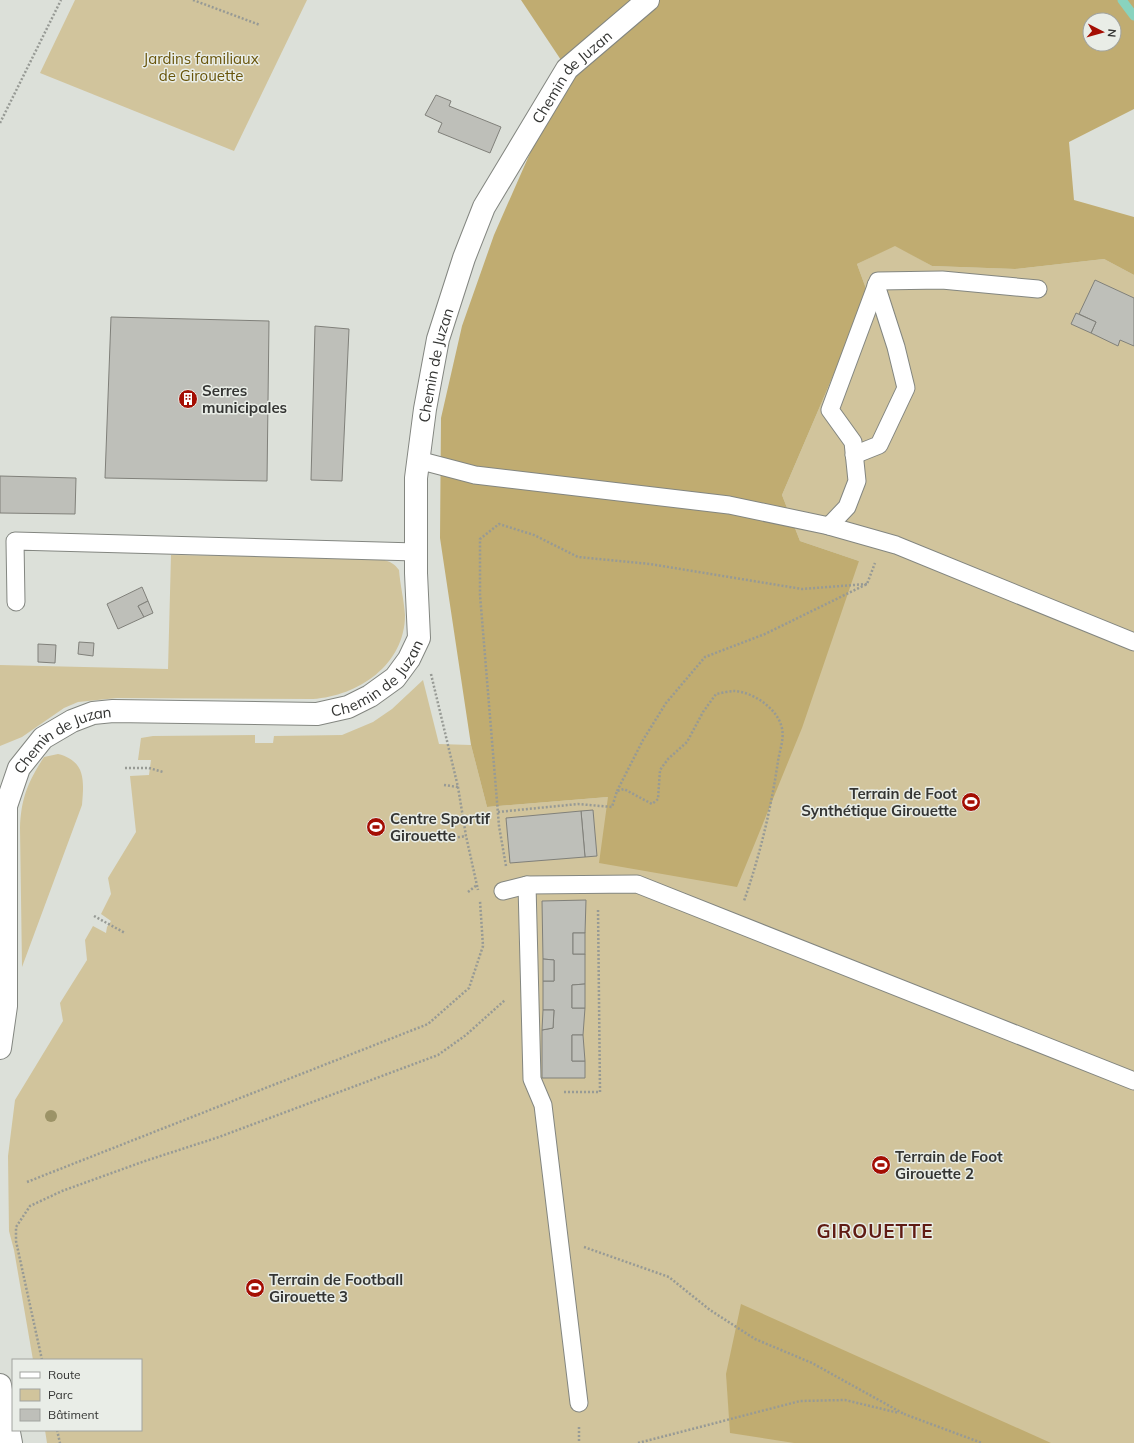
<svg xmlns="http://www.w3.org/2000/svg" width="1134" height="1443" font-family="Mulish,sans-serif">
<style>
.green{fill:#d1c49c}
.forest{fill:#c0ac71;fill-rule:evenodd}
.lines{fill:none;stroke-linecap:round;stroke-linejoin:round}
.stream{stroke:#89d3be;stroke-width:9}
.building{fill:#bebfb9;stroke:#80807a}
.service-casing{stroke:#838680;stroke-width:19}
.minor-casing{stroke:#838680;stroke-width:24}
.path{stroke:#979a95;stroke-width:2.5;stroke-dasharray:2 2;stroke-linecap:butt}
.service{stroke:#fff;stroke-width:17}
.minor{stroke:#fff;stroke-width:22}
.tree{fill:#9c9367}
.labels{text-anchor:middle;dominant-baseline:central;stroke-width:3;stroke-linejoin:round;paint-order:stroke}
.park-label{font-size:15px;fill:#68540a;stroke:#e9ede7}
.street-label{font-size:15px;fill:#343533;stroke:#e9ede7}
.poi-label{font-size:15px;font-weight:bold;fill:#343533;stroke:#e9ede7;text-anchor:start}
.district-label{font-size:19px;font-weight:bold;letter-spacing:1px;fill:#5f1b13;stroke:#e9ede7}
</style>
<rect width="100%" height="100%" fill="#dce0d9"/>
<g class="green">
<polygon points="75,0 307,0 234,151 40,73"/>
<polygon points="895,245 932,266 1015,269 1104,259 1134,275 1134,1443 47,1443 45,1430 141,1430 141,1360 33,1360 14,1250 9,1231 8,1156 15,1100 63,1021 60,1003 87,960 85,940 93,926 106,933 107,927 111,921 101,914 111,894 108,878 136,832 130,776 149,775 151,760 138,760 141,738 153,736 255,735 255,743 273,743 274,736 342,735 373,722 392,709 423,680 439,744 471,745 487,807 608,797 859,561 800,541 782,495 868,294 857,264"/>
<path d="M171 555 364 557C377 559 391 558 399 570 400 584 404 600 405 615 405 665 358 696 313 699L117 698 78 702 64 708 22 737 0 746V665L168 669Z"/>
<path d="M58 754C86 761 84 781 82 805L22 967 20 828C21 798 28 782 44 757Z"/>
</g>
<g class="forest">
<path d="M521 0H1134V109L1069 142 1074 200 1134 217V275L1104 259 1015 269 932 266 895 246 857 264 868 294 782 495 800 541 859 561 802 728 737 887 599 863 608 797 487 807 471 745 440 538 441 418 462 326 494 235 567 69ZM1090 20H1114V44H1090Z"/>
<polygon points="741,1304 1051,1443 794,1443 730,1433 726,1374"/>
</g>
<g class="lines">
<polyline class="stream" points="1122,0 1134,16"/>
</g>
<g class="building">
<polygon points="436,95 451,101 449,106 501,127 490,153 438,132 442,123 425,115"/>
<polygon points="1095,280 1134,298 1134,346 1120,340 1118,346 1091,333 1096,322 1079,314"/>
<polygon points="1076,313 1096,322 1091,333 1071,324"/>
<polygon points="111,317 269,321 267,481 105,478"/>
<polygon points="315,326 349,329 342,481 311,480"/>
<polygon points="0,476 76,478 75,514 0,513"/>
<polygon points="142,587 148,601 138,606 144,617 118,629 107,604"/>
<polygon points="148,601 153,613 144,617 138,606"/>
<polygon points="79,642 94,643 93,656 78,654"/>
<polygon points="38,644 56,645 55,663 38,662"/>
<polygon points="593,810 597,856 585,857 581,811"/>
<polygon points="581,811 585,857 510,863 506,818"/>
<polygon points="586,900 585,933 573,933 573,954 585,954 585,984 572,985 572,1008 585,1008 583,1035 572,1035 572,1061 585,1061 585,1078 542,1078 542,1030 553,1028 554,1010 543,1010 543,981 554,981 554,960 543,959 542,901"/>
<rect x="573" y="933" width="12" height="21"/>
<polygon points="543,959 554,960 554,981 543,981"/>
<polygon points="585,984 585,1008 572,1008 572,985"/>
<polygon points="543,1010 554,1010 553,1028 542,1030"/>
<polygon points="572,1035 583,1035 585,1061 572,1061"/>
</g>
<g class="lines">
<defs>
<g id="service">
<polyline points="854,455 879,445 906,388 896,347 876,285"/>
<polyline points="418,460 475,475 729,505 829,526 847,507 857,481 853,442 830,410 878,281 942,280 1038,289"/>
<polyline points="829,526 896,545 1134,642"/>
<polyline points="16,602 15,541 416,552"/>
<polyline points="527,885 532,1079 543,1105 579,1403"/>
<polyline points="503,891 527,885 637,884 1134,1081"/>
</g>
<g id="minor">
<path id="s1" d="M0 1048 6 1006V806L19 768 43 738 72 721 93 713 113 711 317 714 348 707 370 696 395 678 409 659 419 638 416 573V478L425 409 438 339 464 258 484 207 567 69 648 0"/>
<polyline points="0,1385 11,1443"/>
</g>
</defs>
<use href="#service" class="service-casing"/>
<use href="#minor" class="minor-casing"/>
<g class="path">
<polyline points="193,0 260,25"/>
<polyline points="0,123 61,0"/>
<polyline points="431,674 458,787 466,836 478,890"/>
<polyline points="125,768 149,768 163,772"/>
<polyline points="444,785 458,787"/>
<polyline points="617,791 643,740 666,703 705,657 765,634 867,584 875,563"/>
<path d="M498 812 578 804 612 807 617 791 624 789 652 804 658 799 660 770 668 759 687 742 703 712 716 694C722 693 729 691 734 691 752 692 773 706 780 722 786 736 780 748 778 761 771 809 760 855 744 901"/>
<polyline points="454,838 466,836"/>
<polyline points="506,866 499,826 480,595 480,539 499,524 534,535 578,557 650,564 802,589 867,584"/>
<polyline points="468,892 477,885"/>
<polyline points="94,916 125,933"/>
<polyline points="564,1092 600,1092 598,908"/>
<polyline points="27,1182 428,1024 469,988 483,946 480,901"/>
<polyline points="584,1247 669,1277 710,1310 755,1339 812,1363 904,1414"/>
<polyline points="42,1360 16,1241 16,1227 30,1206 62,1191 145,1161 219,1137 438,1055 466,1035 505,1000"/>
<polyline points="904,1414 982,1443"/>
<polyline points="579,1427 579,1443"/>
<polyline points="57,1430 60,1443"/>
<polyline points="638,1443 800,1401 845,1400 899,1413"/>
</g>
<use href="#service" class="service"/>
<use href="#minor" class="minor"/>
</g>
<circle class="tree" cx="51" cy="1116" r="6"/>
<defs>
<symbol id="building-disc" viewBox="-11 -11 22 22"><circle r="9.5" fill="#a40e03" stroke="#e9ede7"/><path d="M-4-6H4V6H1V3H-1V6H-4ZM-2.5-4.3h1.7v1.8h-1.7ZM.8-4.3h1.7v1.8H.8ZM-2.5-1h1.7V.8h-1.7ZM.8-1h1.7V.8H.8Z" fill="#fff"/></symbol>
<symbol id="stadium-disc" viewBox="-11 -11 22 22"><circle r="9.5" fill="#a40e03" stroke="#e9ede7"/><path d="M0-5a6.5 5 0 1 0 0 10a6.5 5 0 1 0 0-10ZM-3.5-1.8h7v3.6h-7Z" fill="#fff"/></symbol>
</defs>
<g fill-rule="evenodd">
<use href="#building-disc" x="177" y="388" width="22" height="22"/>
<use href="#stadium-disc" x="960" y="791" width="22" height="22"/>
<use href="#stadium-disc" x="365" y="816" width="22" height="22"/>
<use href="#stadium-disc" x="870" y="1154" width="22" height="22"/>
<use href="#stadium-disc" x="244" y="1277" width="22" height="22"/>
</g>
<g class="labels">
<g class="park-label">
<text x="201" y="58">Jardins familiaux<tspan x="201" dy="17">de Girouette</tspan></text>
</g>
<g class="street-label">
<text stroke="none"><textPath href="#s1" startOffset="1334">Chemin de Juzan</textPath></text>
<text stroke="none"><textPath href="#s1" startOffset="1010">Chemin de Juzan</textPath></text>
<text stroke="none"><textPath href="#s1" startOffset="674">Chemin de Juzan</textPath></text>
<text stroke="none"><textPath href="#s1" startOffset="337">Chemin de Juzan</textPath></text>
</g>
<g class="poi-label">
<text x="202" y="390">Serres<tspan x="202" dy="17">municipales</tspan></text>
<text x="957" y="793" text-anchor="end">Terrain de Foot<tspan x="957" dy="17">Synthétique Girouette</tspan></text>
<text x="390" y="818">Centre Sportif<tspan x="390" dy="17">Girouette</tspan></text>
<text x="895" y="1156">Terrain de Foot<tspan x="895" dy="17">Girouette 2</tspan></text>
<text x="269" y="1279">Terrain de Football<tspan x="269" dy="17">Girouette 3</tspan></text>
</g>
<g class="district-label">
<text x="875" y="1231">GIROUETTE</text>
</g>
</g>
<rect x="12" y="1359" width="130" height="72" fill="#e9ede7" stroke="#a1a39f"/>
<rect x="20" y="1372" width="20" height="6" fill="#ffffff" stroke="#a1a39f"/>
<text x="48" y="1379" font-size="12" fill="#343533">Route</text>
<rect x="20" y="1389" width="20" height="12" fill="#d1c49c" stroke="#a1a39f"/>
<text x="48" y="1399" font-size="12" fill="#343533">Parc</text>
<rect x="20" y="1409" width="20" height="12" fill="#bebfb9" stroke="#a1a39f"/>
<text x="48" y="1419" font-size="12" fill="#343533">Bâtiment</text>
<g transform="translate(1102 32) rotate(96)"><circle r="19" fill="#e9ede7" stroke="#a1a39f"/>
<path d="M0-3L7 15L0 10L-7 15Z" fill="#a40e03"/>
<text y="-6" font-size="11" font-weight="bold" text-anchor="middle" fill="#343533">N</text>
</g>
</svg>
